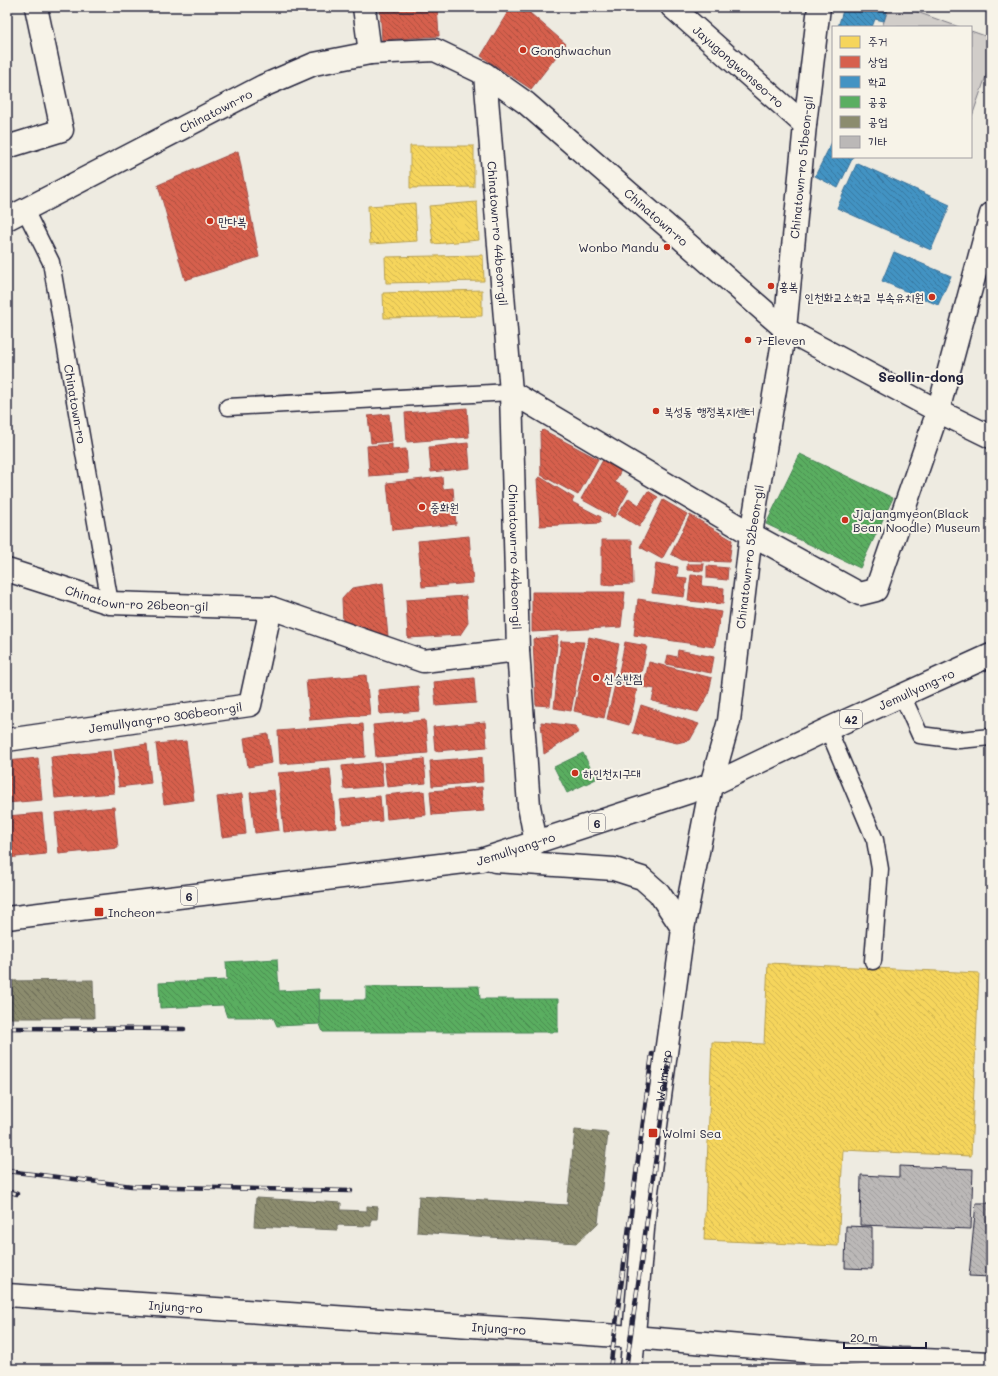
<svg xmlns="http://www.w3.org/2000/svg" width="998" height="1376" font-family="Mali,'Poor Story',sans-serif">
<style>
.pitch{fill:#d1cdc9;stroke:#7a7882}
.homes{fill:url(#homes-back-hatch);stroke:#b69f52}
.shops{fill:url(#shops-back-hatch);stroke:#a04d48}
.schools{fill:url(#schools-back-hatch);stroke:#39719a}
.public{fill:url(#public-back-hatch);stroke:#498456}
.industry{fill:url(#industry-back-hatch);stroke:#6c6c5f}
.building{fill:url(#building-back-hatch);stroke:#22223b}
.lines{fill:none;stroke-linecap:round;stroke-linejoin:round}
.lane-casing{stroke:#22223b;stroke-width:19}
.street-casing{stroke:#22223b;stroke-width:25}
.secondary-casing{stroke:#22223b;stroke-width:25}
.primary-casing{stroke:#22223b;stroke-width:25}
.lane{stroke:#f7f3e8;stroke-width:16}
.street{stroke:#f7f3e8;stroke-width:22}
.secondary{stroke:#f7f3e8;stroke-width:22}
.primary{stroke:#f7f3e8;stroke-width:22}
.rail-casing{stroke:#22223b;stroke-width:4.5}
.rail{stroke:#f7f3e8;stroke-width:3;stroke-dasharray:9;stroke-linecap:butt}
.poi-dot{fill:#c8321e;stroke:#f7f3e8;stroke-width:1.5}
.labels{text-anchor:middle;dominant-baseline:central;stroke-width:4;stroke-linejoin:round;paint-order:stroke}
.shield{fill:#f7f3e8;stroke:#62616f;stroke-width:1}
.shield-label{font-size:11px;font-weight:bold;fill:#22223b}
.poi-label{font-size:12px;fill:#22223b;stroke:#f7f3e8;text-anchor:start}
.street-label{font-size:12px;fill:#22223b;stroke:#f7f3e8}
.quarter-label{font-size:14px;font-weight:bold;fill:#22223b;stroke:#f7f3e8}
</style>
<defs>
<pattern id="homes-back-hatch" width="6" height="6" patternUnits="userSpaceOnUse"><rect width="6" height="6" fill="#f6d55c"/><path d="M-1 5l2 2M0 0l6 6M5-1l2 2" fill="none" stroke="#d3b751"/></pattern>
<pattern id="shops-back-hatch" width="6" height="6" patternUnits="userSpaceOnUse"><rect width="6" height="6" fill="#d6604d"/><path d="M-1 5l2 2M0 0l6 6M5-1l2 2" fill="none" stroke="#ad4f41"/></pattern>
<pattern id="schools-back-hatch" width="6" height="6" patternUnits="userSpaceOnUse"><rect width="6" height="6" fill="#4393c3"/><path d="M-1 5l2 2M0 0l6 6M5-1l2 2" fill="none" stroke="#3878a0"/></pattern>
<pattern id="public-back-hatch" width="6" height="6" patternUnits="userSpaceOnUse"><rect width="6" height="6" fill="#5aae61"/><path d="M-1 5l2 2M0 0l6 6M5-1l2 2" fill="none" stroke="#4a8d51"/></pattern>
<pattern id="industry-back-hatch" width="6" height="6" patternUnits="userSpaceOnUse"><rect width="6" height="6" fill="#8c8c6e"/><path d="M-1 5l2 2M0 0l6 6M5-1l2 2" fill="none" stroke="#72725c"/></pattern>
<pattern id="building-back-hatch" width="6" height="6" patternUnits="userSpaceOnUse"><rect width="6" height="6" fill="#bbb8b7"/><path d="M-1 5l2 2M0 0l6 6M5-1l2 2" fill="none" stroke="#a09e9e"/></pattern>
</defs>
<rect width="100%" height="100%" fill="#eeebe1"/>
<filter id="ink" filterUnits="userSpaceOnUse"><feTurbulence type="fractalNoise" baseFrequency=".025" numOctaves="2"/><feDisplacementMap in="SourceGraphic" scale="8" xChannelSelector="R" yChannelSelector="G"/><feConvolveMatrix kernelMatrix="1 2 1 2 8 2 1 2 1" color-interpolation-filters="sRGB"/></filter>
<g filter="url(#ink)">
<g class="pitch">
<polygon points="889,7 903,7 959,27 882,27"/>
<polygon points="971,31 991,38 991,62 971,119"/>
</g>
<g class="homes">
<polygon points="410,146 474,146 474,187 410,188"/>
<polygon points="477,202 479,240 433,244 429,206"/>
<polygon points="415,203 417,241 370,244 368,206"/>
<polygon points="483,255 484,281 386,283 385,257"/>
<polygon points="482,290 482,316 384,318 383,293"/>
<polygon points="768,963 979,973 971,1156 843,1150 838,1246 704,1240 712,1042 764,1044"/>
</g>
<g class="shops">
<polygon points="380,7 437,7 439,36 382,40"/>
<polygon points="511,7 523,7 566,44 531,89 481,56"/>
<polygon points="238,151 259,257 185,280 158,185"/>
<polygon points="467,408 469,437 407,442 405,413"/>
<polygon points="389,414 392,441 371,443 368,416"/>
<polygon points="543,430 598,459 578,495 541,475 540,433"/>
<polygon points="468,443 470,468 431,472 429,447"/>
<polygon points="392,444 392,450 406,449 408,473 369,476 367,446"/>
<polygon points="603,460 621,470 615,482 629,490 614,517 581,499"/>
<polygon points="442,477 443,489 453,488 456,524 392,530 387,483"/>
<polygon points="540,477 574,498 572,502 601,517 600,523 540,526 537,479"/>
<polygon points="648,491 658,497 639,527 618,514 629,498 639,505"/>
<polygon points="663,500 687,514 662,559 640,547"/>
<polygon points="690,515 732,540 729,562 682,560 671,554"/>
<polygon points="469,536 473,583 422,587 418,541"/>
<polygon points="602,540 632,540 633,584 602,585"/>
<polygon points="656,563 678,567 677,577 687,578 684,597 652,593"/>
<polygon points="687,564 704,564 703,571 687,570"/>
<polygon points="707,566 728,568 727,580 707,578"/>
<polygon points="691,575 703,576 702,586 724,588 723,604 688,601"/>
<polygon points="383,583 388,637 343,623 342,599 352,588"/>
<polygon points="532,592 625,592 621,627 532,632"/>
<polygon points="466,596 468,623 460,635 408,638 406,600"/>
<polygon points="638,599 721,612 714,647 634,635"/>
<polygon points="558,636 550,706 536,705 533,639"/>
<polygon points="589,637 619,644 604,718 574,711"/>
<polygon points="561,641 584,642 571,711 554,708"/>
<polygon points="625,642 647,646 638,686 617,682"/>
<polygon points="678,650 714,657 711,673 666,664 668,655 677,657"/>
<polygon points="649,662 712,678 708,695 698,712 652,701 655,689 643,687"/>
<polygon points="366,675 370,715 310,720 306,680"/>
<polygon points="474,678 476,703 436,706 434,682"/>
<polygon points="615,685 637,690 629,725 607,719"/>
<polygon points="418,686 420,711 380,714 378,690"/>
<polygon points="641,705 699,724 690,740 677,743 633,733"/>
<polygon points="425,720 428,753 376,757 373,725"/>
<polygon points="485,722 487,747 435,751 433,727"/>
<polygon points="541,722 575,726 579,732 544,754"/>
<polygon points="363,724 365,757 280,764 278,731"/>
<polygon points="268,734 272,763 248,767 244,738"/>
<polygon points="186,741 194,800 164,804 156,744"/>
<polygon points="147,744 151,783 119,787 114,749"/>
<polygon points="110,751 114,793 55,798 51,757"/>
<polygon points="482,757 483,782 432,786 430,761"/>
<polygon points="38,758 42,800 7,803 7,761"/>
<polygon points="424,759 426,783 387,787 384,763"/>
<polygon points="381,762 383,786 344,789 342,766"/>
<polygon points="330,769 336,827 284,832 278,773"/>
<polygon points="482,787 484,811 432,815 430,791"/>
<polygon points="274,790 279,830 255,833 250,793"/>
<polygon points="424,791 426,815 387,819 385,795"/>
<polygon points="242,794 246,834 222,837 217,797"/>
<polygon points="380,796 382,821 343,824 340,800"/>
<polygon points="114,807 118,848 59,854 55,813"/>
<polygon points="42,813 46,854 7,858 7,816"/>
</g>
<g class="schools">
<polygon points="844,7 888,7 884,21 875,19 872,27 838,27"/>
<polygon points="833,140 833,157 853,157 838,188 815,176"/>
<polygon points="857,163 950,205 931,250 837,208"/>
<polygon points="894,252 951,276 938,305 882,281"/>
</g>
<g class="public">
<polygon points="800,454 893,498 860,568 766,524"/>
<polygon points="583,753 596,779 567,793 554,767"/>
<polygon points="277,959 279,991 319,989 320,1024 277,1026 273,1017 227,1017 223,1005 160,1008 159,983 227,980 226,962"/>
<polygon points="479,986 480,999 558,999 558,1032 323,1032 320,1024 319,1000 366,1000 366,987"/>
</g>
<g class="industry">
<polygon points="93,980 94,1018 7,1018 7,981"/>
<polygon points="575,1130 608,1133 598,1223 577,1243 417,1232 419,1196 567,1205"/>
<polygon points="256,1198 341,1203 341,1210 367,1211 367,1206 378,1207 377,1219 371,1219 371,1226 337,1225 337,1230 254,1226"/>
</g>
<g class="building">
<polygon points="899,1166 973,1169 971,1229 860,1225 861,1175 899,1177"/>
<polygon points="976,1203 991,1203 991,1277 969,1276"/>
<polygon points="846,1226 872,1227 872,1269 845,1268"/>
</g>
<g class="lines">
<defs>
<g id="lane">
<path id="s1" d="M25 210 51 262 110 603"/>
<polyline points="228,407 511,392"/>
<polyline points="902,695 920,735 959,740 991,737"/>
<polyline points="828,729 875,840 880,869 873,961"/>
</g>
<g id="street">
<polyline points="364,7 370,53"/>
<path id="s2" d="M672 7 805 125"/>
<path id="s3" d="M485 74 511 392 518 650 529 806 536 843"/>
<polyline points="7,147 62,130 36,7"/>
<polyline points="511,392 751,534 860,594 876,590 938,411 991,214"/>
<path id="s4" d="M7 570 110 603 271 608 423 661 518 650"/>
<path id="s5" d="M7 740 250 705 271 608"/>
<path id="s6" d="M711 785 729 721 751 534 785 329 805 125 819 7"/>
</g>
<g id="secondary">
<path id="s7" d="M7 219 263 86 314 64 370 53 435 50 485 74 526 103 785 329 938 411 991 437"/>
<path id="s8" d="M7 1295 633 1337 900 1359 991 1363"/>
<path id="s9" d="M631 1369 645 1206 683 929 711 785"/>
</g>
<g id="primary">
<polyline points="495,861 614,869 642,878 659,893 683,929"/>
<path id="s10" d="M7 918 481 860 711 785 828 729 991 655"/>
</g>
</defs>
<use href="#lane" class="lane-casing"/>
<use href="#street" class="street-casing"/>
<use href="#secondary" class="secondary-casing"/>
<use href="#primary" class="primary-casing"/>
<use href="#lane" class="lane"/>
<use href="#street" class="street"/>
<use href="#secondary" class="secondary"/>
<use href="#primary" class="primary"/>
<defs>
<g id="rail">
<polyline points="7,1028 184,1029"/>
<polyline points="7,1171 132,1186 351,1191"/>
<polyline points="7,1191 17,1194"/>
<polyline points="610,1369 652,1054"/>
<polyline points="626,1369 670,1057"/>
</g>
</defs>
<use href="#rail" class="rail-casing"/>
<use href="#rail" class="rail"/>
</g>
</g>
<g class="poi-dot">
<circle cx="523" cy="50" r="4"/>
<circle cx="210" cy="221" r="4"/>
<circle cx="667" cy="247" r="4"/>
<circle cx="771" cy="286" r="4"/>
<circle cx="932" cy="297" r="4"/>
<circle cx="748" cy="340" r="4"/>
<circle cx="656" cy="411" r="4"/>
<circle cx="422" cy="507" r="4"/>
<circle cx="845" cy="520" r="4"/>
<circle cx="596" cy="678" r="4"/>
<circle cx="575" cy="773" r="4"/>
<rect x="94" y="907" width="10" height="10" rx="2"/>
<rect x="648" y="1128" width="10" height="10" rx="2"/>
</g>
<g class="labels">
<g class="shield">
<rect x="840" y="710" width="22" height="18" rx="3"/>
<rect x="589" y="814" width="16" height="18" rx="3"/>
<rect x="181" y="887" width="16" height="18" rx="3"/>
</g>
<g class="shield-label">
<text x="851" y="719">42</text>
<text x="597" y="823">6</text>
<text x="189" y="896">6</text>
</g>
<g class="poi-label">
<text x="531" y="50">Gonghwachun</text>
<text x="218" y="221">만다복</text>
<text x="659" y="247" text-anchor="end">Wonbo Mandu</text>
<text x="779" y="286">홍복</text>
<text x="924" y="297" text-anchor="end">인천화교소학교 부속유치원</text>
<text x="756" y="340">7-Eleven</text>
<text x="664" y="411">북성동 행정복지센터</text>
<text x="430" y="507">중화원</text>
<text x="853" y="513">Jjajangmyeon(Black<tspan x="853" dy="14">Bean Noodle) Museum</tspan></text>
<text x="604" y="678">신승반점</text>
<text x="583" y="773">하인천지구대</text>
<text x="108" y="912">Incheon</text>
<text x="662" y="1133">Wolmi Sea</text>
</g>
<g class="street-label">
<text stroke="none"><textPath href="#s2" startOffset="89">Jayugongwonseo-ro</textPath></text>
<text stroke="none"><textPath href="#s7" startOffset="235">Chinatown-ro</textPath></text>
<text stroke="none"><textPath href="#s6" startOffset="625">Chinatown-ro 51beon-gil</textPath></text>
<text stroke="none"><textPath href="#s7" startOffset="745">Chinatown-ro</textPath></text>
<text stroke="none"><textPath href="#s3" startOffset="160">Chinatown-ro 44beon-gil</textPath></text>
<text stroke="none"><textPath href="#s1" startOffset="202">Chinatown-ro</textPath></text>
<text stroke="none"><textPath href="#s3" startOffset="484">Chinatown-ro 44beon-gil</textPath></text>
<text stroke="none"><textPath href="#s6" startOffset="232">Chinatown-ro 52beon-gil</textPath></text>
<text stroke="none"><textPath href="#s4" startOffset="134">Chinatown-ro 26beon-gil</textPath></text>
<text stroke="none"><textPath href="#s10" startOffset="946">Jemullyang-ro</textPath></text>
<text stroke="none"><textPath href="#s5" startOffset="160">Jemullyang-ro 306beon-gil</textPath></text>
<text stroke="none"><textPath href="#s10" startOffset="514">Jemullyang-ro</textPath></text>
<text stroke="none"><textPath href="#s9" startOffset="295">Wolmi-ro</textPath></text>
<text stroke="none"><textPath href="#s8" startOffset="169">Injung-ro</textPath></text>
<text stroke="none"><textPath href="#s8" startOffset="493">Injung-ro</textPath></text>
</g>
<g class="quarter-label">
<text x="921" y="376">Seollin-dong</text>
</g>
</g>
<rect width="998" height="1376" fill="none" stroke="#f7f3e8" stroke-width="24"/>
<rect x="12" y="12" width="974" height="1352" fill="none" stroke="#22223b" stroke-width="1.5" filter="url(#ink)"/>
<rect x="832" y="26" width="140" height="132" fill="#f7f3e8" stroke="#a29fa3"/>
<rect x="840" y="36" width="20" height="12" fill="#f6d55c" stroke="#a29fa3"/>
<text x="868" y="46" font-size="12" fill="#22223b">주거</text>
<rect x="840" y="56" width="20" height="12" fill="#d6604d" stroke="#a29fa3"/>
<text x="868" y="66" font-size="12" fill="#22223b">상업</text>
<rect x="840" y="76" width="20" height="12" fill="#4393c3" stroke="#a29fa3"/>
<text x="868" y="86" font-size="12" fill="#22223b">학교</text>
<rect x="840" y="96" width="20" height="12" fill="#5aae61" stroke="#a29fa3"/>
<text x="868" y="106" font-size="12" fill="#22223b">공공</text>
<rect x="840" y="116" width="20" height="12" fill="#8c8c6e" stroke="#a29fa3"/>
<text x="868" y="126" font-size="12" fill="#22223b">공업</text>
<rect x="840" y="136" width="20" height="12" fill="#bbb8b7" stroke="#a29fa3"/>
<text x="868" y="146" font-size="12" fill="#22223b">기타</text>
<path d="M844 1342v6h82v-6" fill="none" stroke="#22223b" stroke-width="2"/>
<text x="850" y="1342" font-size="12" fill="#22223b" stroke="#f7f3e8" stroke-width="3" paint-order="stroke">20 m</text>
</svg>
